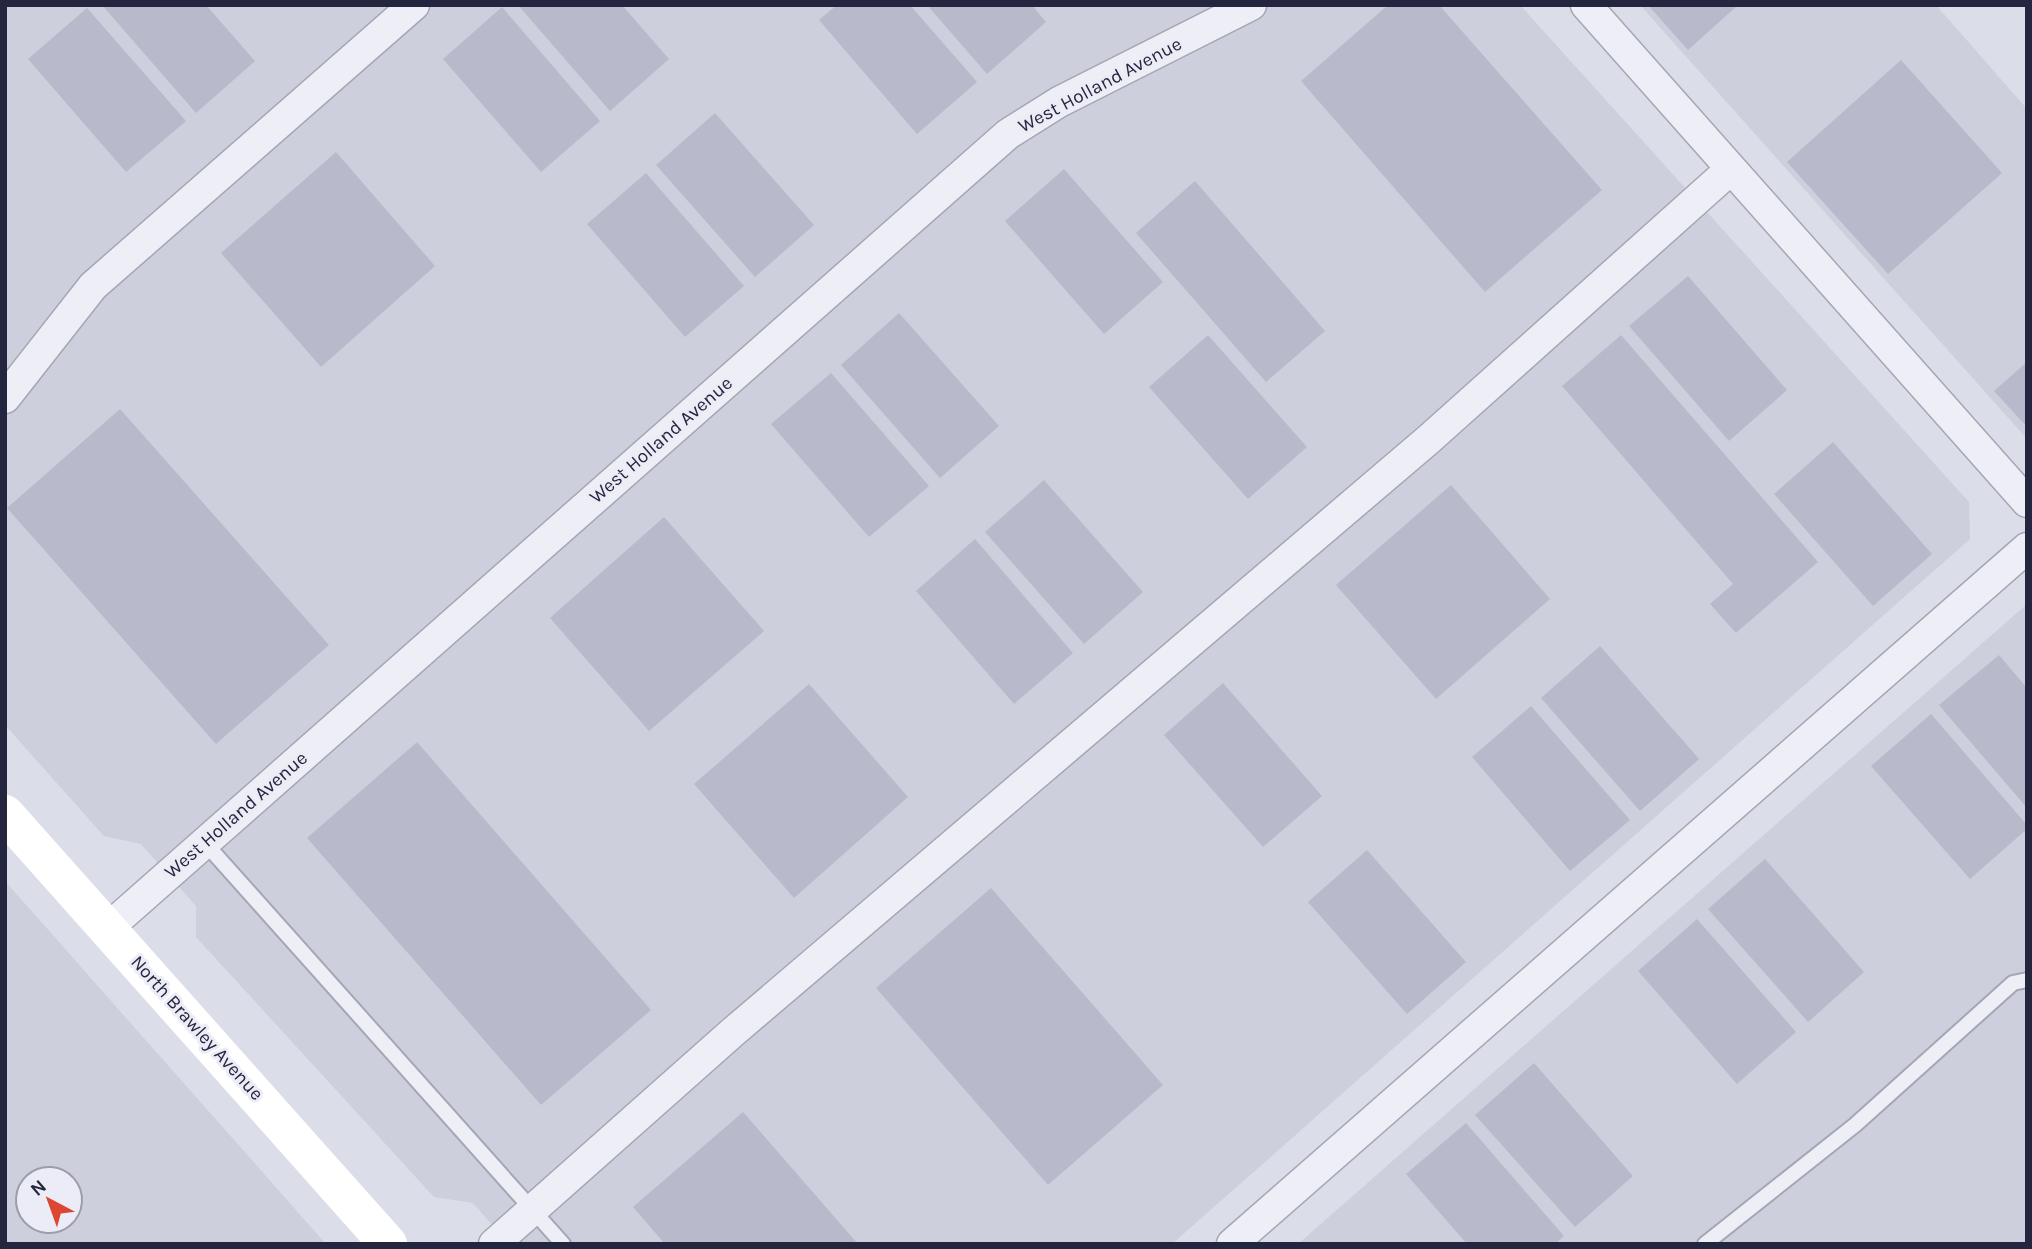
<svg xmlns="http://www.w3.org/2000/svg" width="2032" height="1249" font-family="Karla,sans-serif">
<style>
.built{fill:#cdcfdd;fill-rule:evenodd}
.building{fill:#b8bacb}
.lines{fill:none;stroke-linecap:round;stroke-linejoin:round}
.service-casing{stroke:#a4a6b5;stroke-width:18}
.minor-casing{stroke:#a4a6b5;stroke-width:33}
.service{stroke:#eeeff6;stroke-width:14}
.minor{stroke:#eeeff6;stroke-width:30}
.secondary{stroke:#fff;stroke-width:38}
.labels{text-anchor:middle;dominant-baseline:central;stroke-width:6;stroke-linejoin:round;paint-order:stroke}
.street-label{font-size:19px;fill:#24263f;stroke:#ebecf5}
</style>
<rect width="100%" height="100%" fill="#dbdde8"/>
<g class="built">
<polygon points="5,5 1520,5 1969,502 1970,539 1172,1244 509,1244 473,1203 434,1197 196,937 196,906 141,844 104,836 5,725"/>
<polygon points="1640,5 1936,5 2027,109 2027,439"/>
<polygon points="2027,604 2027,1244 1298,1244"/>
<path d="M5 881 326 1244H5ZM70 1179V1221H28V1179Z"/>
</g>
<g class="building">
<polygon points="102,5 206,5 255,61 196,113"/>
<polygon points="518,5 622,5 669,59 610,111"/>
<polygon points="837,5 910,5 977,82 917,134 819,20"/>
<polygon points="927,5 1032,5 1046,22 987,74"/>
<polygon points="1388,5 1439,5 1602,190 1485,292 1301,81"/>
<polygon points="1648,5 1738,5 1688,50"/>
<polygon points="502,7 600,121 541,172 443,59"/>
<polygon points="87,8 186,121 126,172 28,59"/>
<polygon points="1901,60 2002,173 1888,274 1787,162"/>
<polygon points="715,113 814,225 755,277 656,165"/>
<polygon points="336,152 435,266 321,367 221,253"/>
<polygon points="1064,169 1163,282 1104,334 1005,221"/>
<polygon points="646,173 744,286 685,337 587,224"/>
<polygon points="1195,181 1325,331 1266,382 1136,233"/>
<polygon points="1688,276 1787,390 1729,441 1629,326"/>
<polygon points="899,313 999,426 940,478 841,365"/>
<polygon points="1208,335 1307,447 1248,499 1149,387"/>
<polygon points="1621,335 1818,562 1736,633 1710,604 1733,584 1562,386"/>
<polygon points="2027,362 2027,427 1994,391"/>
<polygon points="831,373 929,486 869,537 771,424"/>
<polygon points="120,409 329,645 216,744 7,508"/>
<polygon points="1833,442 1932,554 1873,606 1774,494"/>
<polygon points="1044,480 1143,592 1084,644 985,532"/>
<polygon points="1451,485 1550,599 1436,699 1336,585"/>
<polygon points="664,517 764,631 649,731 550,618"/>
<polygon points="975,539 1073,653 1014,704 916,591"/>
<polygon points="1600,646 1699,759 1640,811 1541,698"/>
<polygon points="1999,655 2027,688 2027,808 1939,705"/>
<polygon points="1223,683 1322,796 1263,847 1164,735"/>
<polygon points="809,684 908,797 794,898 694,784"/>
<polygon points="1531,706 1630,820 1570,871 1472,757"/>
<polygon points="1931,714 2027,825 2027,829 1970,879 1871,766"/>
<polygon points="417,742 651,1010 541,1105 307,838"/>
<polygon points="1367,850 1466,962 1407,1014 1308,902"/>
<polygon points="1765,859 1864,972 1808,1022 1708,909"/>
<polygon points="991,888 1163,1085 1048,1185 876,988"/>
<polygon points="1697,919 1796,1032 1737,1084 1638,971"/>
<polygon points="1534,1063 1633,1176 1575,1227 1475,1115"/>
<polygon points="743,1112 858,1244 665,1244 633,1207"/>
<polygon points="1466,1123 1564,1236 1555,1244 1467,1244 1406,1174"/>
</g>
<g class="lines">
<defs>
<g id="service">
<polyline points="205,843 563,1244"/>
<polyline points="1705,1244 1855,1125 2013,983 2027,980"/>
</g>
<g id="minor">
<polyline points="1586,5 2027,502"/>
<polyline points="5,398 93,286 414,5"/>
<polyline points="108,928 1008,134 1059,102 1251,5"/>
<polyline points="494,1244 733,1032 1428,440 1731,169"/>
<polyline points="1232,1244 2027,548"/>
</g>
</defs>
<use href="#service" class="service-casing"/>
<use href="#minor" class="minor-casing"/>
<use href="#service" class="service"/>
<use href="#minor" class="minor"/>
<polyline class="secondary" points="5,814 388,1244"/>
</g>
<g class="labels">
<g class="street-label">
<text transform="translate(1100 85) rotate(-28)">West Holland Avenue</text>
<text transform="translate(661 440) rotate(-41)">West Holland Avenue</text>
<text transform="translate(236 815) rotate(-41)">West Holland Avenue</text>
<text transform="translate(197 1028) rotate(48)">North Brawley Avenue</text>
</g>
</g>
<rect width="2032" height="1249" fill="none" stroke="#24263f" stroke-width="14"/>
<g transform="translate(49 1200) rotate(319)"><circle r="33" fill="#ebecf5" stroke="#9b9dac" stroke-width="2"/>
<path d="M0-5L12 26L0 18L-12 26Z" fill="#dd4630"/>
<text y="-10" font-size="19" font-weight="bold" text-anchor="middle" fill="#24263f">N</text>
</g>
</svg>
